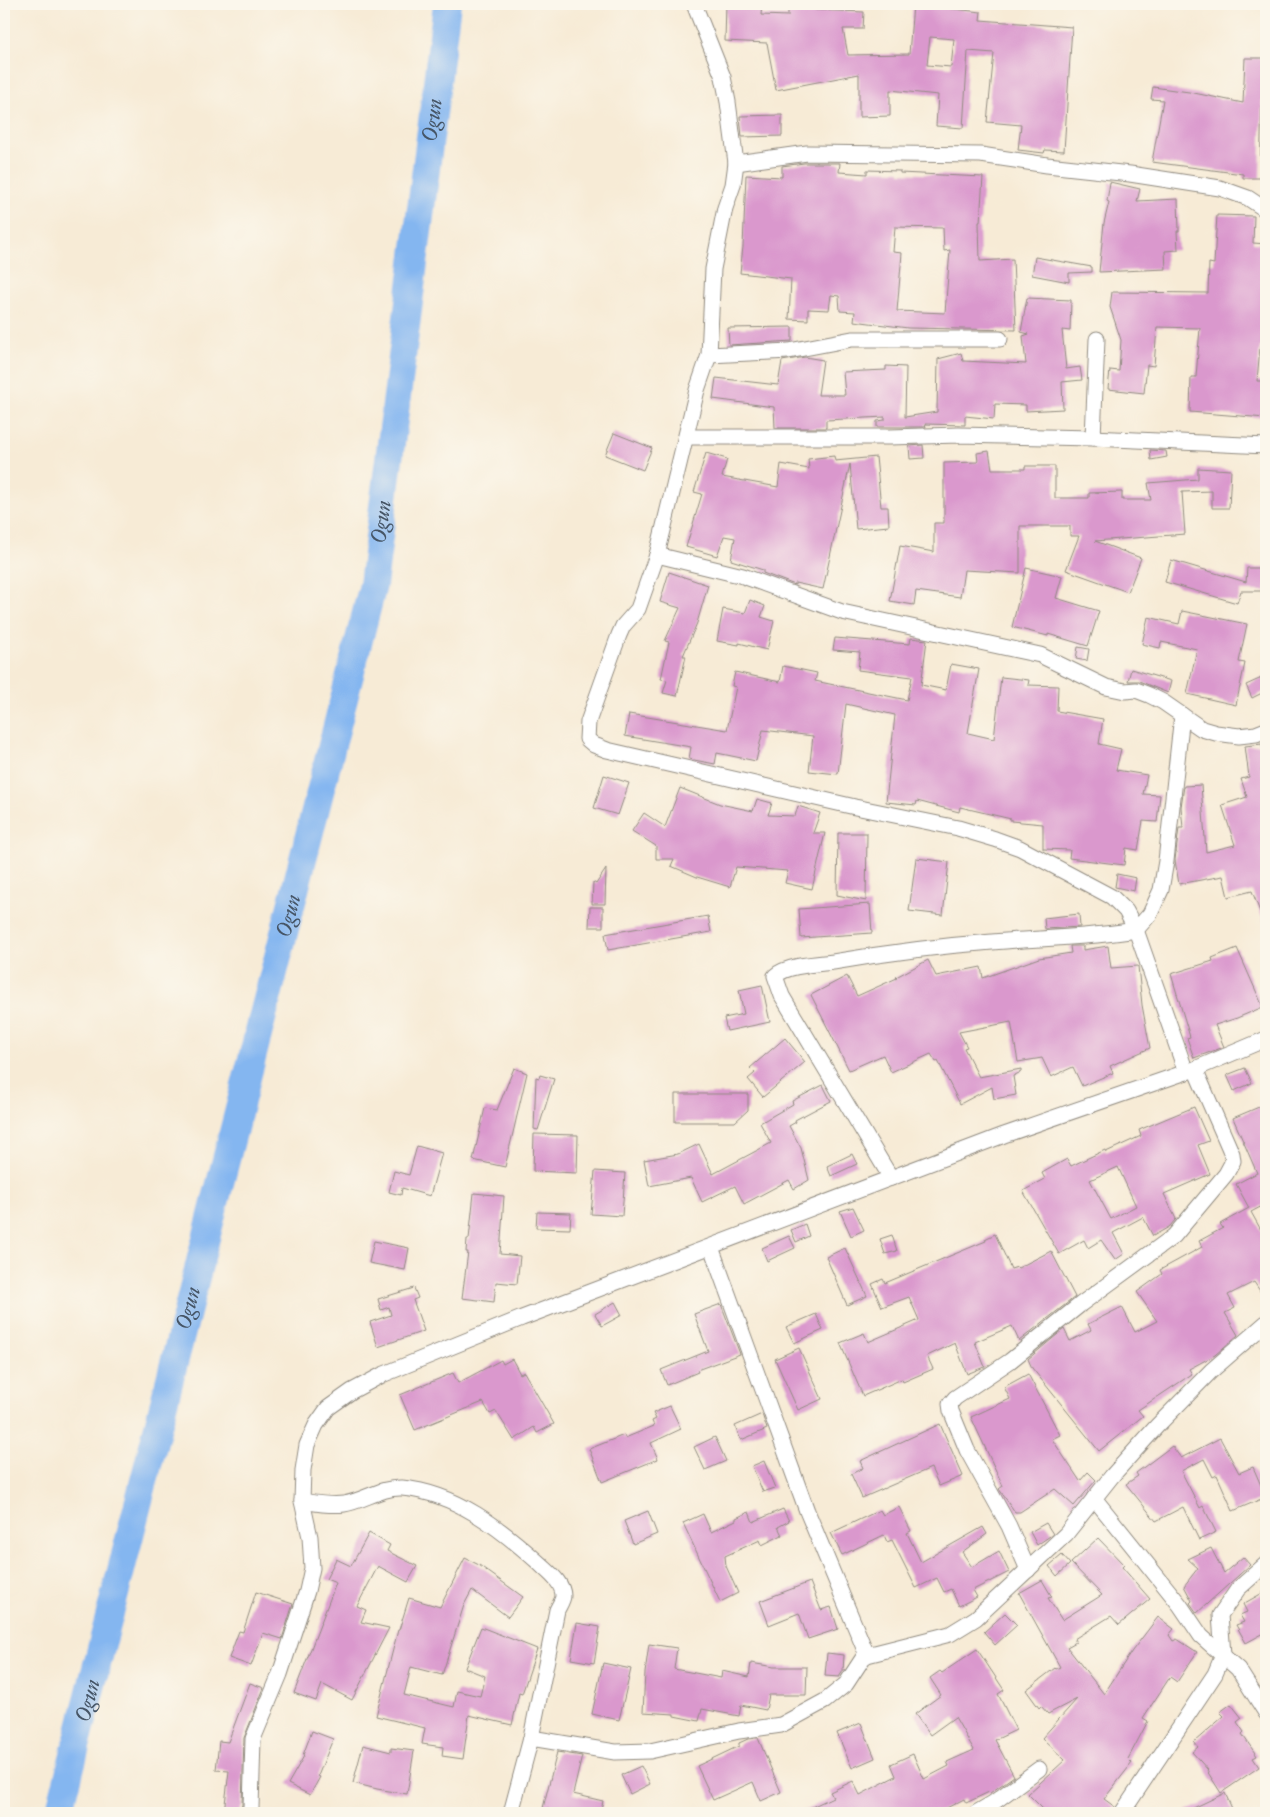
<svg xmlns="http://www.w3.org/2000/svg" width="1270" height="1817" font-family="'IM FELL Double Pica',serif">
<style>
.lines{fill:none;stroke-linecap:round;stroke-linejoin:round}
.river{stroke:#84b6f0;stroke-width:28}
.building{fill:#da98cd;fill-rule:evenodd}
.minor-casing{stroke:#918b80;stroke-width:17}
.minor{stroke:#fff;stroke-width:15}
.labels{text-anchor:middle;dominant-baseline:central;stroke-width:4.5;stroke-linejoin:round;paint-order:stroke}
.water-label{font-size:22px;font-style:italic;fill:#465566;stroke:#fbf7ec}
</style>
<rect width="100%" height="100%" fill="#fbf7ec"/>
<filter id="ink" filterUnits="userSpaceOnUse"><feTurbulence type="fractalNoise" baseFrequency=".02" numOctaves="2"/><feDisplacementMap in="SourceGraphic" scale="10" xChannelSelector="R" yChannelSelector="G"/><feConvolveMatrix kernelMatrix="1 2 1 2 8 2 1 2 1" color-interpolation-filters="sRGB"/></filter>
<filter id="wash" filterUnits="userSpaceOnUse"><feTurbulence type="fractalNoise" baseFrequency=".0096" numOctaves="4" result="noise"/><feDisplacementMap in="SourceGraphic" scale="20" xChannelSelector="R" yChannelSelector="G"/><feGaussianBlur stdDeviation="1.12" result="paint"/><feColorMatrix in="noise" values="0 0 0 0 0 0 0 0 0 0 0 0 0 0 0 0 0 1.4 0 .05"/><feComposite in="paint" operator="in"/></filter>
<g filter="url(#wash)">
<rect width="100%" height="100%" fill="#f7ebd6"/>
<g class="lines">
<path class="river" id="s1" d="M59 1813 373 585 447 4"/>
</g>
<g id="blocks">
<g class="building">
<path d="M726 4H762L761 15 788 16V4H816L815 10 864 12 863 29H843L848 55 909 54 913 4H945V8L981 12 980 20 1072 27 1064 151 1045 150 1044 153 1018 150 1021 125 987 122 994 53 968 51 963 128 936 126 938 95 890 90V116L859 117V74L776 90 767 43 725 41ZM930 37 954 39 951 67 927 65Z"/>
<polygon points="1245,58 1266,58 1266,97 1262,96 1260,178 1243,178 1243,174 1152,162 1163,100 1151,99 1153,87 1189,92 1243,103"/>
<polygon points="782,115 782,136 742,137 740,116"/>
<path d="M804 163H840L839 172 867 174V170L900 171V173L983 177 980 222H979L980 261 1013 259 1016 330 908 328 854 321 855 312 840 311 839 296 831 295 829 310 808 309V320L789 319 791 279 740 273 743 247 746 175 782 177V166ZM895 227 943 228 944 251 950 250 945 313 897 311 902 253 893 252Z"/>
<polygon points="1110,182 1140,189 1137,201 1178,199 1179,231 1177,231 1178,250 1165,251 1166,269 1099,272 1104,223 1109,202 1107,201"/>
<polygon points="1217,215 1254,216 1253,243 1266,244 1266,347 1260,347 1257,381 1266,381 1266,418 1190,412 1191,377 1196,377 1200,328 1157,327 1154,366 1147,365 1144,393 1108,389 1110,370 1119,371 1121,340 1110,307 1112,292 1208,293 1209,263 1214,264"/>
<polygon points="1035,257 1092,267 1092,272 1069,273 1069,282 1032,275"/>
<polygon points="1027,298 1071,300 1070,331 1062,330 1066,369 1080,367 1082,380 1062,382 1063,409 1026,411 1026,405 995,404 994,419 965,416 965,425 925,424 926,427 877,427 877,421 885,420 885,417 826,420 826,428 775,428 774,407 713,399 716,378 778,385 782,361 805,357 823,360 818,395 845,395 843,372 886,370 886,366 906,367 905,417 937,412 938,359 961,353 963,361 1026,364 1023,336 1029,334 1021,332"/>
<polygon points="792,327 792,341 729,345 728,328"/>
<polygon points="614,433 652,448 643,470 605,455"/>
<polygon points="923,445 924,458 910,459 909,446"/>
<polygon points="1150,450 1166,451 1167,457 1151,460"/>
<polygon points="989,451 992,469 1025,469 1025,466 1055,466 1055,498 1089,498 1089,493 1122,492 1122,500 1151,500 1148,483 1198,479 1198,468 1231,470 1229,508 1212,508 1212,491 1182,492 1185,534 1095,541 1141,558 1128,592 1066,570 1079,536 1070,536 1070,526 1020,526 1020,573 964,570 960,597 916,591 914,605 890,601 900,546 934,552 934,523 944,523 944,463 978,462 977,453"/>
<polygon points="706,453 727,459 722,477 778,487 781,464 809,469 808,459 834,456 835,461 876,457 881,507 888,507 889,526 856,529 850,464 823,589 795,583 795,585 763,573 763,570 731,560 735,538 724,536 717,556 686,547 702,494 694,492"/>
<polygon points="1171,560 1246,582 1247,568 1266,568 1266,591 1241,591 1237,603 1165,582"/>
<polygon points="1026,568 1062,576 1056,598 1099,611 1088,646 1048,634 1048,636 1012,627"/>
<polygon points="669,572 708,585 697,623 683,656 686,656 677,696 663,693 667,680 661,679 669,642 665,641 680,608 660,602"/>
<polygon points="750,600 765,606 761,617 774,621 767,650 739,643 739,645 717,641 723,609 745,613"/>
<polygon points="1182,611 1247,624 1239,662 1245,663 1236,705 1187,694 1197,649 1161,642 1160,648 1142,644 1148,617 1179,624"/>
<polygon points="835,638 910,644 911,638 927,640 921,685 946,690 951,664 979,669 968,733 994,739 1001,677 1029,680 1028,685 1058,686 1057,711 1103,719 1099,744 1121,749 1116,770 1147,775 1143,794 1160,795 1157,822 1143,821 1138,850 1126,848 1124,865 1069,858 1070,850 1043,849 1043,824 1011,821 1011,819 960,807 959,812 917,801 916,805 886,802 895,715 846,704 838,774 809,771 813,736 763,730 756,761 717,753 715,764 689,759 691,747 625,736 629,714 727,730 736,687 732,686 735,672 780,682 783,666 817,673 815,681 907,700 912,677 858,670 860,652 833,650"/>
<polygon points="1078,647 1089,649 1087,661 1076,659"/>
<polygon points="1131,669 1171,681 1168,693 1139,681 1128,681"/>
<polygon points="1266,676 1266,691 1252,698 1246,685"/>
<polygon points="1262,744 1265,770 1261,770 1266,786 1266,924 1265,925 1252,891 1228,897 1223,876 1179,884 1175,860 1179,828 1183,828 1181,807 1184,786 1201,785 1206,852 1235,845 1222,805 1247,797 1241,779 1249,777 1245,746"/>
<polygon points="604,775 629,783 618,815 594,808"/>
<polygon points="680,788 720,804 753,811 757,799 772,803 768,815 795,816 798,806 820,813 813,833 825,833 812,889 785,883 788,871 736,867 730,887 697,877 671,866 674,859 656,859 656,846 632,831 644,813 665,827"/>
<polygon points="838,833 867,833 866,901 837,895"/>
<polygon points="916,858 949,862 943,915 909,911"/>
<polygon points="606,869 605,904 592,904 593,882 596,884"/>
<polygon points="1117,874 1136,878 1134,891 1115,887"/>
<polygon points="870,904 872,933 801,938 799,909"/>
<polygon points="590,907 603,907 603,927 589,927"/>
<polygon points="1079,914 1080,927 1045,929 1044,918"/>
<polygon points="708,916 711,932 608,950 605,934"/>
<polygon points="1070,946 1083,946 1083,950 1108,946 1111,968 1138,966 1142,1005 1150,1048 1110,1066 1113,1073 1082,1086 1073,1067 1051,1077 1042,1058 1018,1062 1011,1022 959,1032 967,1047 964,1048 979,1077 1021,1069 1021,1072 1013,1076 1016,1095 994,1099 992,1087 960,1104 938,1061 936,1062 931,1054 891,1072 883,1055 849,1070 811,995 847,976 857,996 897,978 896,977 928,960 936,976 981,967 983,978 1039,958 1071,953"/>
<polygon points="1237,948 1263,1007 1237,1018 1215,1025 1224,1047 1194,1058 1187,1038 1190,1037 1171,974 1213,961 1212,958"/>
<polygon points="762,985 770,1022 727,1031 724,1018 744,1014 739,990"/>
<polygon points="785,1038 805,1062 763,1097 748,1079 755,1073 750,1068"/>
<polygon points="514,1068 527,1073 505,1167 473,1160 485,1108 497,1110"/>
<polygon points="1245,1068 1252,1083 1234,1091 1227,1075"/>
<polygon points="540,1075 554,1079 538,1130 534,1129 536,1077 539,1078"/>
<polygon points="823,1085 831,1101 795,1120 796,1122 789,1126 801,1148 809,1180 794,1189 789,1180 744,1204 735,1186 702,1202 691,1178 649,1186 644,1160 678,1154 699,1144 713,1174 771,1143 760,1123 793,1104 792,1101"/>
<polygon points="675,1094 748,1094 748,1110 735,1122 675,1122"/>
<polygon points="1266,1104 1266,1204 1251,1212 1266,1239 1266,1300 1254,1282 1228,1295 1235,1308 1225,1313 1238,1335 1215,1355 1189,1369 1192,1374 1138,1410 1143,1416 1099,1451 1032,1368 1028,1359 1064,1329 1070,1341 1091,1330 1088,1324 1122,1307 1135,1332 1157,1321 1137,1292 1162,1274 1160,1270 1202,1247 1199,1241 1223,1228 1220,1224 1249,1208 1236,1184 1257,1173 1233,1118"/>
<path d="M1194 1107 1209 1141 1198 1145 1210 1174 1164 1194 1176 1219 1169 1227 1153 1236 1143 1217 1113 1233 1124 1254 1115 1260 1101 1240 1088 1248 1084 1240 1059 1254 1023 1191 1045 1179 1042 1173 1067 1159 1071 1166 1105 1150 1106 1152 1141 1136 1139 1130ZM1118 1167 1136 1206 1111 1219 1090 1180Z"/>
<polygon points="534,1134 578,1135 577,1173 533,1171"/>
<polygon points="417,1146 442,1153 430,1196 402,1188 401,1195 389,1192 394,1171 409,1175"/>
<polygon points="852,1154 857,1164 831,1176 827,1166"/>
<polygon points="595,1171 625,1173 622,1216 591,1214"/>
<polygon points="474,1193 504,1196 500,1254 520,1256 517,1284 496,1282 494,1302 462,1298 468,1252 466,1252 467,1239 469,1239"/>
<polygon points="853,1207 864,1230 851,1236 840,1211"/>
<polygon points="537,1212 571,1213 570,1229 536,1228"/>
<polygon points="805,1224 809,1236 796,1242 791,1230"/>
<polygon points="995,1234 1011,1269 1017,1267 1018,1268 1051,1251 1075,1297 1019,1341 1012,1326 975,1342 985,1367 984,1367 967,1374 955,1343 927,1356 933,1369 903,1382 902,1379 863,1396 840,1343 864,1333 868,1342 919,1320 909,1297 882,1307 872,1284 883,1279 885,1283 981,1243 986,1241 985,1239"/>
<polygon points="892,1235 897,1251 885,1254 880,1239"/>
<polygon points="789,1236 795,1248 767,1261 762,1248"/>
<polygon points="374,1241 409,1248 405,1270 369,1263"/>
<polygon points="845,1248 867,1296 847,1305 826,1257"/>
<polygon points="414,1288 418,1298 413,1300 424,1331 378,1347 370,1322 391,1315 389,1307 381,1310 378,1299"/>
<polygon points="615,1302 622,1315 602,1326 595,1314"/>
<polygon points="721,1304 740,1354 697,1370 698,1372 667,1385 661,1370 708,1351 694,1314"/>
<polygon points="816,1314 823,1330 794,1343 786,1327"/>
<polygon points="799,1348 822,1399 798,1410 775,1359"/>
<polygon points="512,1359 520,1374 524,1372 554,1424 537,1433 534,1427 514,1440 496,1411 490,1414 483,1402 415,1430 400,1395 453,1373 458,1383 501,1360 503,1364"/>
<polygon points="1028,1374 1060,1435 1052,1439 1080,1481 1088,1472 1096,1480 1074,1506 1055,1489 1020,1512 1015,1512 999,1489 1003,1486 971,1417 1010,1399 1004,1387"/>
<polygon points="670,1406 681,1429 651,1443 658,1459 602,1482 589,1449 624,1435 625,1438 654,1426 652,1421 656,1419 653,1413"/>
<polygon points="762,1414 767,1429 741,1440 735,1426"/>
<polygon points="940,1424 963,1476 939,1486 931,1468 862,1498 851,1474 863,1468 860,1461"/>
<polygon points="715,1437 726,1461 705,1470 694,1447"/>
<polygon points="1220,1438 1239,1473 1253,1467 1266,1497 1233,1511 1217,1475 1213,1477 1204,1459 1181,1471 1200,1508 1203,1506 1216,1532 1199,1540 1183,1507 1156,1521 1126,1484 1138,1476 1136,1473 1172,1446 1181,1458"/>
<polygon points="764,1461 775,1488 763,1492 752,1466"/>
<polygon points="899,1507 911,1531 907,1533 921,1562 983,1527 987,1534 962,1552 972,1567 999,1551 1009,1572 973,1590 977,1597 959,1606 951,1589 944,1592 937,1578 916,1588 892,1540 887,1542 884,1535 842,1555 831,1533 880,1510 883,1515"/>
<polygon points="783,1509 789,1521 778,1527 782,1535 762,1545 760,1540 725,1556 726,1566 738,1593 720,1602 683,1523 703,1514 711,1532 736,1520 736,1518 749,1512 753,1522"/>
<polygon points="648,1511 657,1534 633,1544 624,1521"/>
<polygon points="1046,1523 1053,1534 1037,1545 1030,1532"/>
<polygon points="369,1533 390,1545 387,1551 417,1566 408,1582 378,1566 357,1606 366,1610 361,1622 389,1628 352,1700 322,1684 316,1701 294,1693 336,1583 326,1579 336,1559 351,1566"/>
<polygon points="1098,1538 1124,1565 1122,1567 1150,1599 1119,1625 1111,1616 1074,1639 1076,1642 1067,1647 1104,1694 1132,1651 1158,1617 1174,1629 1169,1635 1173,1641 1177,1639 1197,1652 1177,1682 1170,1677 1143,1718 1148,1721 1128,1759 1132,1763 1104,1799 1115,1807 1113,1813 1047,1813 1028,1794 1065,1760 1042,1738 1077,1699 1048,1714 1041,1706 1039,1708 1026,1690 1055,1668 1056,1669 1060,1667 1019,1593 1042,1580 1052,1597 1048,1598 1062,1620 1102,1595 1071,1563"/>
<polygon points="1211,1548 1224,1573 1243,1557 1250,1565 1197,1613 1190,1603 1192,1601 1184,1586 1198,1568 1188,1559"/>
<polygon points="1062,1555 1070,1564 1057,1576 1049,1566"/>
<polygon points="465,1558 479,1565 523,1597 508,1617 472,1590 464,1605 442,1675 411,1667 404,1695 454,1707 457,1691 480,1696 485,1676 465,1668 481,1627 537,1649 522,1694 519,1693 512,1725 469,1715 463,1759 442,1756 443,1747 422,1744 425,1728 376,1716 398,1630 399,1630 409,1598 440,1607"/>
<polygon points="810,1582 821,1610 831,1607 838,1629 808,1639 799,1613 769,1625 760,1601"/>
<polygon points="1266,1591 1266,1632 1246,1643 1236,1625 1244,1622 1240,1615 1247,1612 1243,1604"/>
<polygon points="256,1592 293,1604 282,1639 263,1633 251,1666 229,1658 239,1631 243,1632"/>
<polygon points="1005,1613 1017,1625 995,1645 984,1632"/>
<polygon points="577,1623 600,1627 594,1663 571,1659"/>
<polygon points="649,1644 677,1648 674,1669 721,1678 722,1671 749,1677 751,1663 774,1667 807,1667 806,1695 769,1695 766,1710 741,1705 739,1716 702,1709 699,1721 674,1716 674,1714 643,1712 645,1673"/>
<polygon points="977,1649 1004,1690 998,1694 1016,1730 995,1740 1014,1776 990,1793 989,1792 966,1803 964,1799 937,1813 799,1813 833,1797 830,1792 853,1781 860,1795 896,1776 891,1764 913,1754 924,1779 949,1766 947,1762 974,1750 955,1717 930,1735 915,1714 941,1695 930,1678 940,1671 942,1673"/>
<polygon points="827,1653 844,1655 843,1671 839,1677 825,1676"/>
<polygon points="603,1663 631,1669 619,1720 592,1714"/>
<polygon points="250,1683 264,1688 244,1738 242,1805 239,1813 224,1812 229,1771 216,1770 219,1741 228,1742"/>
<polygon points="1231,1704 1242,1718 1237,1722 1244,1732 1242,1734 1257,1756 1253,1758 1259,1767 1221,1793 1207,1771 1208,1770 1192,1752 1198,1747 1194,1742 1224,1716 1220,1712"/>
<polygon points="861,1723 875,1758 852,1768 837,1733"/>
<polygon points="312,1731 333,1739 318,1776 320,1777 310,1795 288,1784 304,1756 303,1755"/>
<polygon points="758,1738 781,1792 761,1801 753,1782 713,1800 697,1766 739,1746 739,1743 748,1739"/>
<polygon points="363,1745 391,1752 391,1748 414,1751 407,1794 377,1789 353,1783"/>
<polygon points="557,1752 582,1756 573,1794 603,1801 600,1813 564,1813 543,1808"/>
<polygon points="641,1766 650,1784 630,1794 621,1775"/>
<polygon points="1225,1793 1234,1813 1183,1813"/>
</g>
</g>
</g>
<g filter="url(#ink)">
<use href="#blocks" fill-opacity="0" stroke="#918b80" stroke-width="1"/>
<g class="lines">
<defs>
<g id="minor">
<polyline points="694,4 723,77 728,102 736,163 733,185 725,208 713,269 709,355 697,390 657,555 638,609 623,626 619,635 588,722 587,739 594,745 607,750 855,807 958,828 995,839 1020,848 1112,897 1126,911 1136,930 1186,1072"/>
<polyline points="736,163 807,153 981,155 1047,165 1130,174 1220,188 1248,198 1266,210"/>
<polyline points="709,355 789,351 852,339 1000,339"/>
<polyline points="686,437 890,437 959,435 1093,438 1266,446"/>
<polyline points="1093,438 1097,339"/>
<polyline points="657,555 743,576 842,612 1040,655 1106,687 1125,691 1136,690 1149,695 1163,702 1202,729 1216,733 1239,736 1256,734 1266,730"/>
<path d="M891 1178 782 996 775 976C787 965 817 964 833 962 886 953 939 946 992 942 1040 938 1089 938 1136 930L1150 914 1161 890 1166 861 1182 715"/>
<polyline points="711,1247 807,1511 867,1655"/>
<polyline points="1094,1498 1180,1605 1201,1636 1238,1669 1266,1713"/>
<path d="M302 1501C315 1503 330 1506 344 1504 364 1501 381 1487 402 1488 456 1493 500 1528 539 1563 548 1572 563 1582 563 1596 563 1600 559 1606 557 1610L531 1738 511 1813"/>
<polyline points="1028,1570 1009,1526 967,1450 951,1411 950,1404 955,1398 1010,1361 1081,1304 1174,1236 1226,1174 1233,1161 1232,1154 1195,1069"/>
<polyline points="531,1738 615,1752 650,1751 739,1731 781,1725 825,1701 846,1684 863,1658 867,1655 950,1634 976,1618 1066,1534 1112,1476 1157,1426 1211,1371 1266,1323"/>
<polyline points="248,1813 251,1808 253,1739 280,1674 307,1591 312,1568 310,1537 302,1501 303,1470 307,1445 316,1425 328,1408 352,1391 382,1375 522,1318 1004,1135 1195,1069 1266,1039"/>
<polyline points="976,1813 993,1803 1039,1769"/>
<polyline points="1122,1813 1215,1674 1223,1655 1220,1615 1238,1589 1266,1564"/>
</g>
</defs>
<use href="#minor" class="minor-casing"/>
<use href="#minor" class="minor"/>
</g>
</g>
<g class="labels">
<g class="water-label">
<text stroke="none"><textPath href="#s1" startOffset="1736">Ogun</textPath></text>
<text stroke="none"><textPath href="#s1" startOffset="1331">Ogun</textPath></text>
<text stroke="none"><textPath href="#s1" startOffset="926">Ogun</textPath></text>
<text stroke="none"><textPath href="#s1" startOffset="521">Ogun</textPath></text>
<text stroke="none"><textPath href="#s1" startOffset="116">Ogun</textPath></text>
</g>
</g>
<rect width="1270" height="1817" fill="none" stroke="#fbf7ec" stroke-width="20"/>
</svg>
